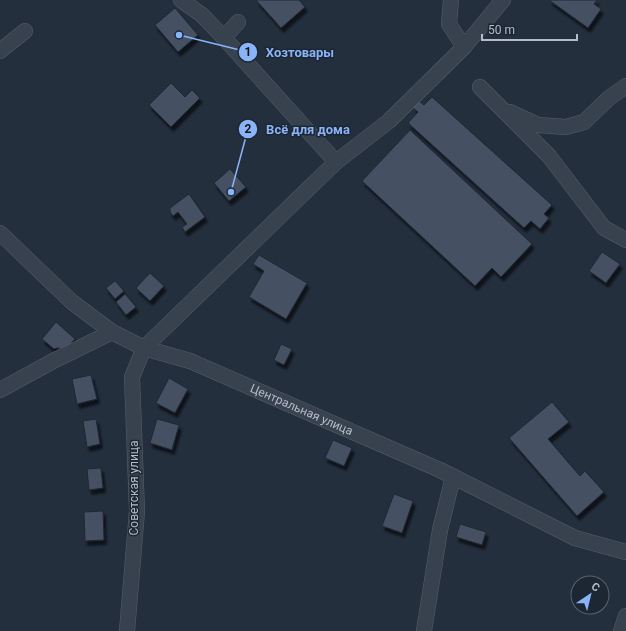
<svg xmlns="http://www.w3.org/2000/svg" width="626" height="631" font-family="Roboto,sans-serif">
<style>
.building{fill:#455162;stroke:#1f2835;filter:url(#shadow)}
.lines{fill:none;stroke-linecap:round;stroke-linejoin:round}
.minor-casing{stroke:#565f6c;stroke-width:16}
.minor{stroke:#38414e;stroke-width:15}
.labels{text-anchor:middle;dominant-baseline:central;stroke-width:3;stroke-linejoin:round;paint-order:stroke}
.street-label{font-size:12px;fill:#b4bcc9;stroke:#1d2633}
.leader{fill:none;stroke:#8ab4f8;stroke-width:1.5}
.callout-dot{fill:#8ab4f8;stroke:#1d2633;stroke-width:1.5}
.mark-label{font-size:12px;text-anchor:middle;font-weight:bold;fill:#111}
.callout-label{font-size:13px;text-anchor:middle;font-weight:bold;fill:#8ab4f8;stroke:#1d2633;stroke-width:3;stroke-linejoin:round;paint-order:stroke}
</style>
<defs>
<filter id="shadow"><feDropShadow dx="2.5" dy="4.5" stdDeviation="1" flood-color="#0009"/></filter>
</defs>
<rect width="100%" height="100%" fill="#242f3e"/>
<g class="building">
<polygon points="256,0 299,0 305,7 281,28"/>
<polygon points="549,0 597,0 594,4 601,9 588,28"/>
<polygon points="175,8 198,35 178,52 155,25"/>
<polygon points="171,83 185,97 192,90 200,98 171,127 149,105"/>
<polygon points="432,97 552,205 544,214 549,218 540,229 531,221 524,228 408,123 418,112 413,108 419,101 424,105"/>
<polygon points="410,130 532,244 501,277 492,268 475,286 362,181"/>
<polygon points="230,169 246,187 229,201 214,183"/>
<polygon points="189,194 205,217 185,232 182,227 187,224 178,212 173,216 170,212 170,208"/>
<polygon points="602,252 620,264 606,283 589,271"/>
<polygon points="259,255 307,283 286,319 249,297 264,271 253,264"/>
<polygon points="150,273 164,286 150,301 136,288"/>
<polygon points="115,281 124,291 115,299 106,288"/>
<polygon points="125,294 136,307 126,315 116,302"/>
<polygon points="56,322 75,339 66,349 57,348 54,349 42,339"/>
<polygon points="281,344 292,349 284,365 274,360"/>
<polygon points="91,375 97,399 77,404 72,379"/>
<polygon points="169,378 188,389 175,413 156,403"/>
<polygon points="552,402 569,422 548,439 580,476 585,471 604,492 577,516 509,438"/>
<polygon points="96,419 100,444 87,447 83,421"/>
<polygon points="157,419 179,425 172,450 150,443"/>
<polygon points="333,440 352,448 344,466 325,458"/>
<polygon points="101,468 103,488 89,490 87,469"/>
<polygon points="394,494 413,501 402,533 382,526"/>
<polygon points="103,511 104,540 85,541 84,512"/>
<polygon points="460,524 486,532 482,545 456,537"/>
</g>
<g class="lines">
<defs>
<g id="minor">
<polyline points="181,0 202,15 224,38 336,162"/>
<polyline points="451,0 449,24 464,47"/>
<polyline points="224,38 238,22"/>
<polyline points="0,51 25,31"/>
<polyline points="480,87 549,156 604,228 626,240"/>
<polyline points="510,112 538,125 566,127 584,122 609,98 626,86"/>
<path id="s1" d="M0 233 72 302 112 332 144 348 190 361 440 470 575 538 626 552"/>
<polyline points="0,390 55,360 112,332"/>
<polyline points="127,631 137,511 132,377 144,348 336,162 389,121 464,47 503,0"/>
<polyline points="424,631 440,530 453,477"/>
<polyline points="621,631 626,616"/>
</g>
</defs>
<use href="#minor" class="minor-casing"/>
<use href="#minor" class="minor"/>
</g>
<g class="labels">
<g class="street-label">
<text stroke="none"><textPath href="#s1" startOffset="355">Центральная улица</textPath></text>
<text transform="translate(134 488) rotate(-90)">Советская улица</text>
</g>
</g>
<path class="leader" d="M179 35L248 52M231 192L248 129"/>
<g class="callout-dot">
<circle cx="179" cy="35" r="4"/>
<circle cx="231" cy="192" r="4"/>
<circle cx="248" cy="52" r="10"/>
<circle cx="248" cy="129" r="10"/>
</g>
<g class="mark-label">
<text x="248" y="56">1</text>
<text x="248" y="133">2</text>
</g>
<g class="callout-label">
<text x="300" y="57">Хозтовары</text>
<text x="308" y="134">Всё для дома</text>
</g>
<g transform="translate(590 595) rotate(35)"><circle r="19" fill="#1d2633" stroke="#59626f"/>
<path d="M0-3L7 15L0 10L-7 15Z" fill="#8ab4f8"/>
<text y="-6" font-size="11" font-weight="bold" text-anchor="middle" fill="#b4bcc9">С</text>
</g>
<path d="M482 34v6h95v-6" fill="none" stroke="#b4bcc9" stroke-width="2"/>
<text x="488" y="34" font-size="12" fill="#b4bcc9" stroke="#1d2633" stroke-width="3" paint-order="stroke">50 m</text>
</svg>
